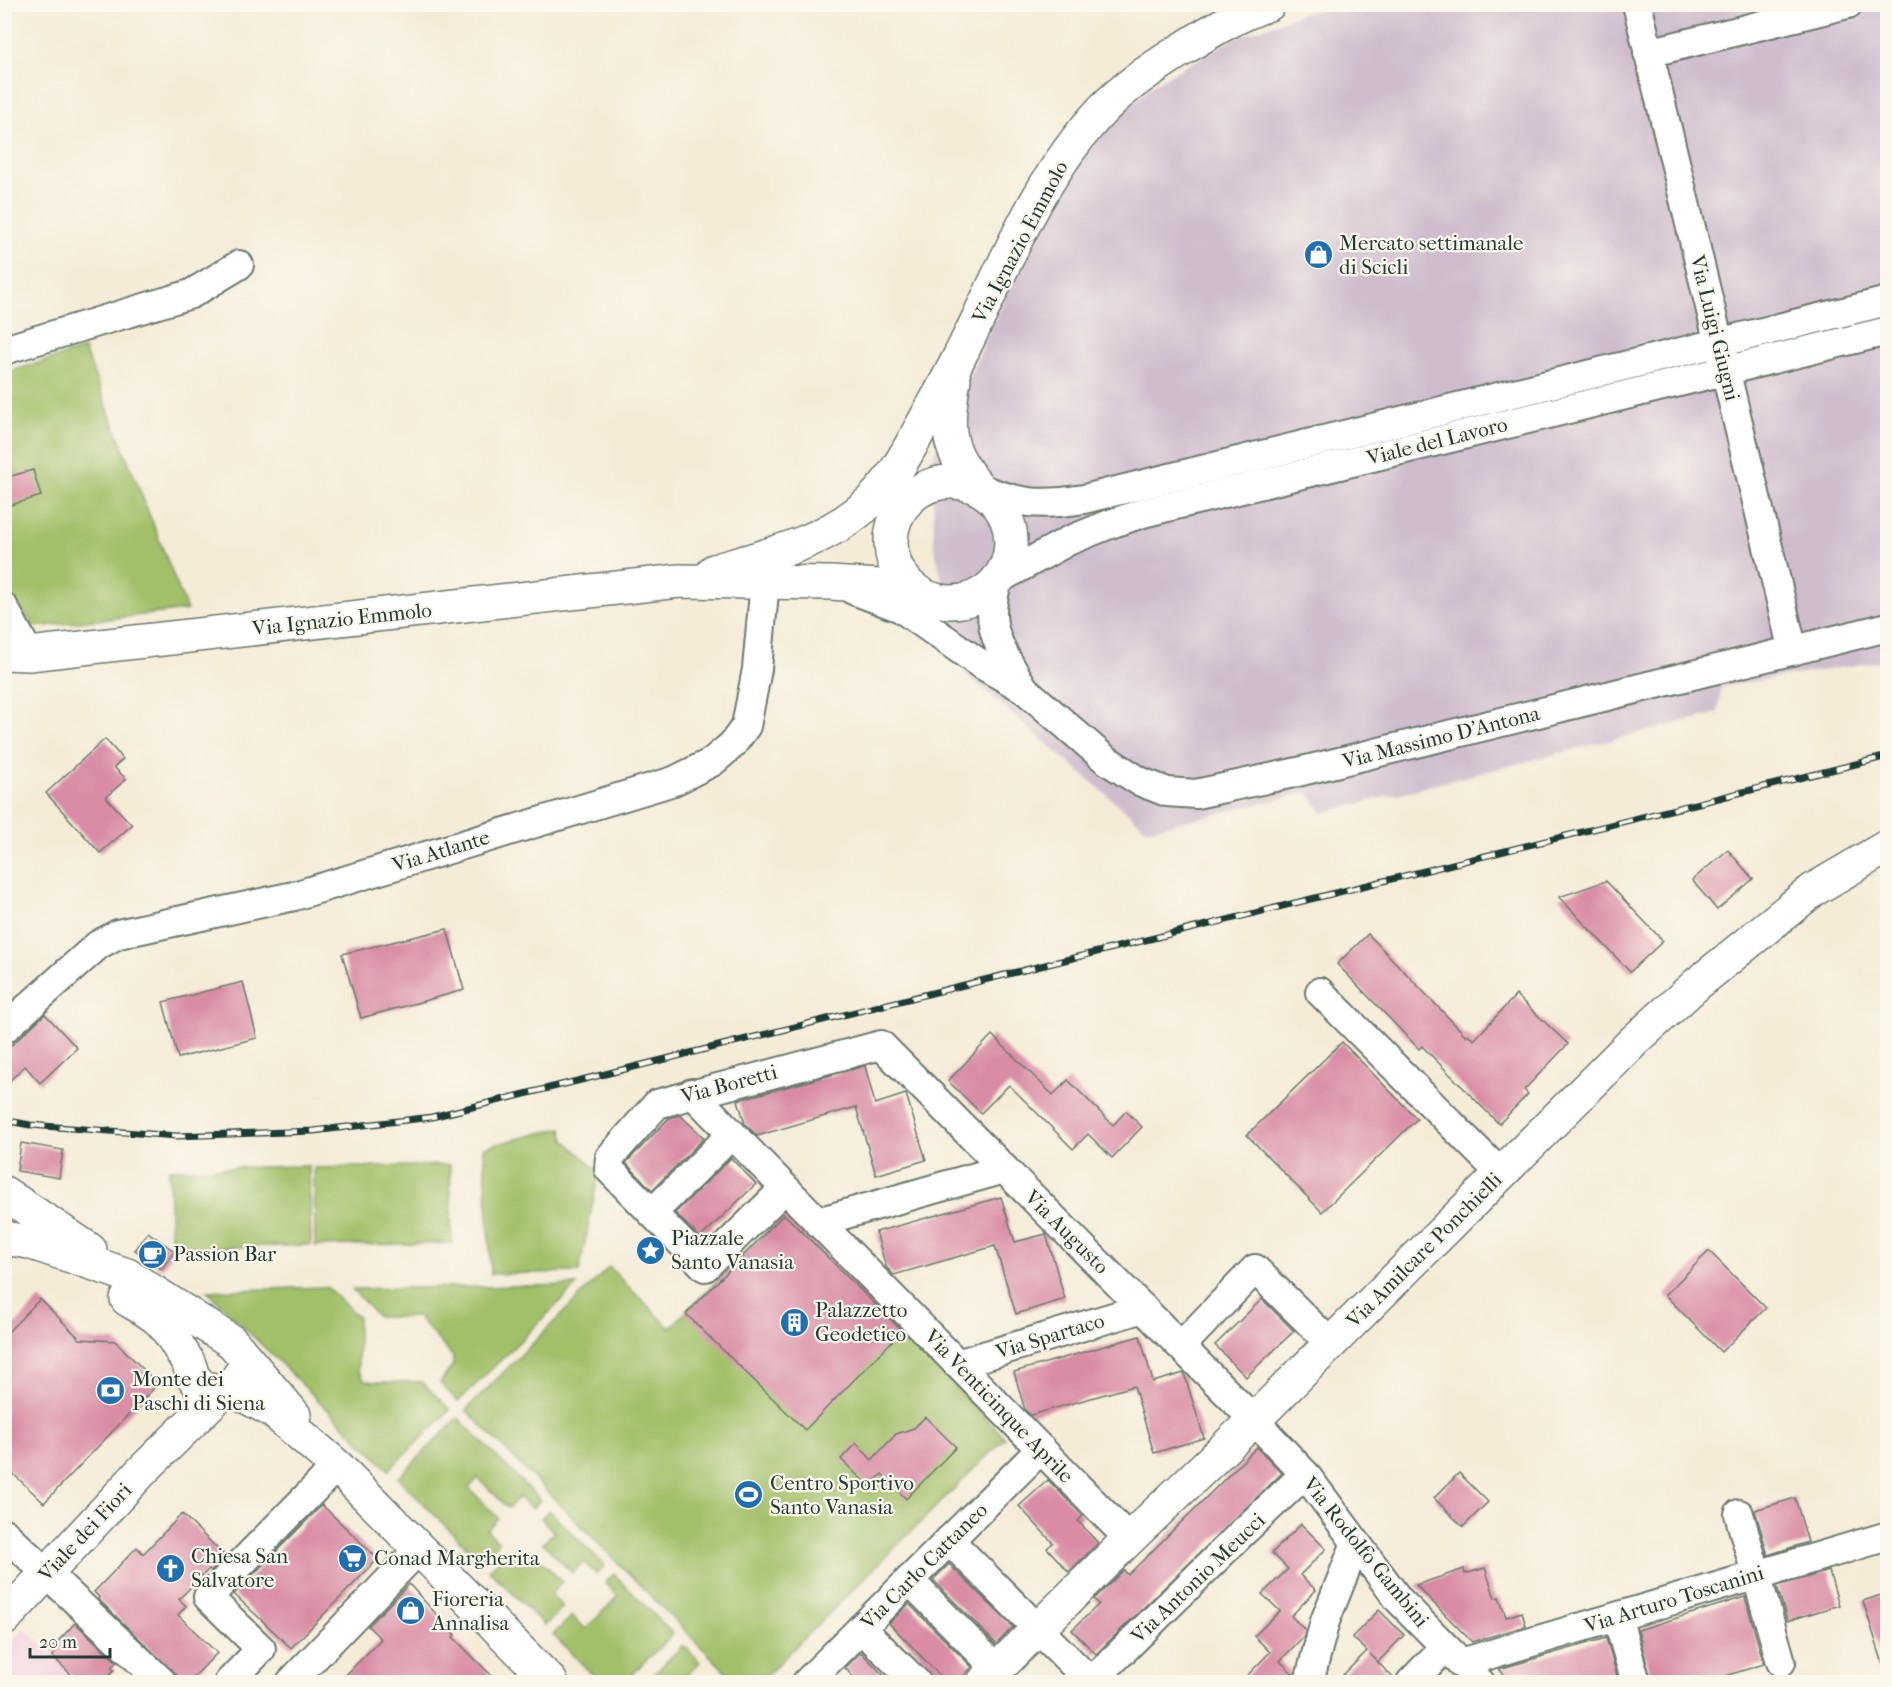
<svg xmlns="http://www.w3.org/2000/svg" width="1892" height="1687" font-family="'IM FELL French Canon',serif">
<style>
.built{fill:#f3cfde}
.industrial{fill:#cfbdce}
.green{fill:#a1c068;stroke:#607e4e;stroke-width:1.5}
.building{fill:#d98ca4}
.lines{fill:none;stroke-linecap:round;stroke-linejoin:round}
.street-casing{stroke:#6a7a6d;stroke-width:32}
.secondary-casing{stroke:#6a7a6d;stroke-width:36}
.street{stroke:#fff;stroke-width:28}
.secondary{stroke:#fff;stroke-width:33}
.rail-casing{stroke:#1f3d34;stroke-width:7}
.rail{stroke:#fbf7ec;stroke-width:4.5;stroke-dasharray:14;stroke-linecap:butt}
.labels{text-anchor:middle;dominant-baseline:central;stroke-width:4.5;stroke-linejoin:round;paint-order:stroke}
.street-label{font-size:21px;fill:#1f3d34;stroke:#fbf7ec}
.poi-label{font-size:21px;fill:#1f3d34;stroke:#fbf7ec;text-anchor:start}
</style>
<rect width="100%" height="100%" fill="#fbf7ec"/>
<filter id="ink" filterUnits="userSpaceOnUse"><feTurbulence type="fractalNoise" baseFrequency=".0167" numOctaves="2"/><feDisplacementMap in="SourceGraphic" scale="12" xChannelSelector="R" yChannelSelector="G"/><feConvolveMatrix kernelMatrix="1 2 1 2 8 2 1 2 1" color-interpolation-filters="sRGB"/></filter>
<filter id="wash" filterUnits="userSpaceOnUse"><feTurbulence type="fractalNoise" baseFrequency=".008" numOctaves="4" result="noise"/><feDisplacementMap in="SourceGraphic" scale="24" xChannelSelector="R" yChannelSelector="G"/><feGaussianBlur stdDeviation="1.35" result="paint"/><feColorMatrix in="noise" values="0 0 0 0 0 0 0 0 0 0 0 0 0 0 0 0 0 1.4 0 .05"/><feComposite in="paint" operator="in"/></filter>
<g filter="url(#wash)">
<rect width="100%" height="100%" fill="#f5ecd8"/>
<polygon class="built" points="24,1628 80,1682 5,1682 5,1651"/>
<polygon class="industrial" points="1346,5 1887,5 1887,660 1721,687 1718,713 1322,813 1308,792 1148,830 966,675 934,547 933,457 1023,258 1068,180 1106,129 1151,86 1233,39 1307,12"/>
<g class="green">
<polygon points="84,349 187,610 34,627 5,588 5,373"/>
<polygon points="562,1128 565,1140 599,1172 579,1272 491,1274 484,1147"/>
<polygon points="450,1165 452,1243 315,1246 314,1168"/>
<polygon points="309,1166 311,1245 171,1249 169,1169"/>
<polygon points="784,1214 902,1331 1005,1438 760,1682 736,1682 466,1410 609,1267 670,1328"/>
<polygon points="577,1285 458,1402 440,1383 453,1365 453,1357 418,1317 378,1317 352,1289"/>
<polygon points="327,1287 358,1317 358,1370 364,1380 373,1382 422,1382 450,1410 389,1470 207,1291"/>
<polygon points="458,1418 540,1500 532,1509 519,1497 508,1508 478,1478 469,1488 498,1518 487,1530 499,1542 480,1561 398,1478"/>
<polygon points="549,1510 605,1566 596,1574 583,1562 572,1573 543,1543 554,1532 541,1518"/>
<polygon points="508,1551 521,1564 533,1552 562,1582 551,1594 563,1607 545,1626 489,1570"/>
<polygon points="614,1574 673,1634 624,1682 600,1682 553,1635 572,1616 586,1629 618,1596 605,1583"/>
<polygon points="683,1645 700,1662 680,1682 646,1682"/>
</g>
<g id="blocks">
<g class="building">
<polygon points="33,470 41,496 4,507 4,478"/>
<polygon points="105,739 123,759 114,767 126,779 106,797 132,825 100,853 46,793"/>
<polygon points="1728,850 1753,879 1717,910 1692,880"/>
<polygon points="1606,881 1663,941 1630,972 1559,897"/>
<polygon points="447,929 464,990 361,1018 342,954"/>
<polygon points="1368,934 1466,1036 1468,1034 1474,1040 1516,995 1568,1044 1524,1090 1528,1094 1499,1124 1422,1046 1419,1049 1337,964"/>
<polygon points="243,982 257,1038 178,1058 163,1002"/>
<polygon points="45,1014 77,1048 40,1083 25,1066 4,1086 4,1052"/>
<polygon points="992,1035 1053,1095 1068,1080 1113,1125 1126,1111 1142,1127 1112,1158 1088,1134 1073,1149 1009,1085 981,1113 948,1081"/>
<polygon points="1342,1042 1417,1119 1322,1212 1247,1135"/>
<polygon points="865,1066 875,1104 906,1094 926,1160 876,1175 856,1107 757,1136 745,1124 738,1100"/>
<polygon points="680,1115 704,1138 652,1190 626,1163 669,1118"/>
<polygon points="21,1143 63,1150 59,1178 17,1171"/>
<polygon points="731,1158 756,1184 700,1238 675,1213"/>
<polygon points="1001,1197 1015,1242 1046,1234 1065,1299 1016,1314 995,1246 894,1275 886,1267 876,1232"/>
<polygon points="784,1214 902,1331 805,1430 686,1314"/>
<polygon points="148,1232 174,1251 162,1269 135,1250"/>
<polygon points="1709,1251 1766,1308 1721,1352 1665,1295"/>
<polygon points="40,1299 80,1339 115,1341 158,1384 44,1503 4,1465 4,1336"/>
<polygon points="1262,1299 1294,1331 1246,1377 1215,1345"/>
<polygon points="1140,1336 1153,1382 1184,1373 1204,1438 1154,1453 1134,1386 1031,1415 1025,1410 1014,1372"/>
<polygon points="925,1417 956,1447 906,1499 882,1474 869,1487 841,1459 856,1443 872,1460 896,1434 914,1428"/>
<polygon points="1257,1447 1282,1473 1096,1654 1072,1630 1099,1604 1094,1599 1124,1570 1128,1575"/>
<polygon points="1459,1473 1488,1502 1463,1527 1434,1498"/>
<polygon points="1048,1480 1083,1516 1078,1521 1098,1543 1069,1572 1047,1548 1053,1543 1019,1506"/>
<polygon points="1795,1498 1808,1542 1768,1555 1755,1510"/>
<polygon points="322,1505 378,1559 291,1648 234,1594"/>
<polygon points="182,1514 225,1556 211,1571 209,1569 179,1599 186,1606 178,1615 217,1653 188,1683 185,1683 98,1599 99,1597 94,1592 137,1547 143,1554"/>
<polygon points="1301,1524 1326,1549 1300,1575 1316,1590 1291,1616 1305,1630 1304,1636 1280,1661 1294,1675 1293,1683 1240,1683 1270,1652 1254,1636 1280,1611 1262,1594 1288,1569 1272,1553"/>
<polygon points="949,1564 1013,1627 996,1644 933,1580"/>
<polygon points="1485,1568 1495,1598 1499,1597 1506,1617 1522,1612 1526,1626 1472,1642 1416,1585 1464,1569 1465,1574"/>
<polygon points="1829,1571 1839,1605 1787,1621 1777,1586"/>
<polygon points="409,1584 455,1635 453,1637 499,1683 338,1683 381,1639 368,1626"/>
<polygon points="1887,1593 1887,1663 1883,1664 1863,1601"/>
<polygon points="1745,1597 1764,1664 1703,1683 1652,1683 1638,1630"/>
<polygon points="909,1604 972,1667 957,1683 947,1683 889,1623"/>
<polygon points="1379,1610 1404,1635 1378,1662 1370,1654 1395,1680 1395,1683 1335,1683 1367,1651 1352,1637"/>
<polygon points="75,1623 117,1662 111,1667 114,1670 103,1683 80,1683 52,1656 55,1653 51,1649"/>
<polygon points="1606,1638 1619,1683 1512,1683 1499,1669"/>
<polygon points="861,1652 891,1683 859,1683 845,1668"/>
</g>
</g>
</g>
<g filter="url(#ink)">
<use href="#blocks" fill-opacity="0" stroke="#6a7a6d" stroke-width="1.5"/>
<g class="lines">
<defs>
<g id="street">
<polyline points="1637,4 1793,651"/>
<polyline points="1648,53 1848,4"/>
<polyline points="4,350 191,294 239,265"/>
<path d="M979 488C1020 504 1040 506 1084 499L1888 301"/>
<polyline points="853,590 901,608 979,663 1023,688 1105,759 1139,781 1167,792 1196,794 1298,772 1888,627"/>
<polyline points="4,608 29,654"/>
<path d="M1023 687C1008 662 991 639 992 609 993 599 995 590 997 580L1068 541 1110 524 1143 513 1888 331"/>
<polyline points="1320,992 1501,1174"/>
<polyline points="4,1029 98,945 118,934 294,896 674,781 712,762 732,745 746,726 757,669 765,581"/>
<polyline points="692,1093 1129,1539"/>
<polyline points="785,1188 705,1267 609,1169 610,1157 657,1104 881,1045 1254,1420 1305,1474 1398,1599 1480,1682"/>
<polyline points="652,1213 732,1134"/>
<polyline points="818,1222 1004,1169"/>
<polyline points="1181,1346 1255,1269 1330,1343"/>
<polyline points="957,1364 1143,1308"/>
<polyline points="1739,1514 1781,1662"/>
<polyline points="4,1533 162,1682"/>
<polyline points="949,1540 1091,1682"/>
<polyline points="909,1580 997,1669"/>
<polyline points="1617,1617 1636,1682"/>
<polyline points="861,1628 916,1682"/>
<polyline points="1461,1663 1888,1536"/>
<polyline points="229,1682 261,1649 208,1597 337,1466"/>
<polyline points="291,1682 419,1549"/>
<polyline points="807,1682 1041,1449"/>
<polyline points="1091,1682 1243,1532 1305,1474"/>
<polyline points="1309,1682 1325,1621 1356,1543"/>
<polyline points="1411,1682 1445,1647"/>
</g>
<g id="secondary">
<path d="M954 379C946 429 945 448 979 488"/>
<circle cx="951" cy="542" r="60"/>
<path d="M714 571C767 555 820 544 863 508 896 481 913 440 934 404 991 307 1023 194 1102 110 1125 86 1153 68 1181 50 1209 32 1237 15 1269 4"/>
<polyline points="4,653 29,654 679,581 830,583 912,588"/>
<polyline points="4,1193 90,1250"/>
<polyline points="4,1238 29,1242 127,1275 232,1342 294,1415"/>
<path d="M127 1299C138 1306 153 1313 162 1323 172 1334 180 1350 188 1362 191 1368 191 1374 195 1379 208 1397 231 1391 241 1373"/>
<polyline points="228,1387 273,1411 337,1466 551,1682"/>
<polyline points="4,1619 141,1472 225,1389"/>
<polyline points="984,1682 1129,1539 1254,1420 1634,1041 1697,984 1813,890 1888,846"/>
</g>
</defs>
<use href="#street" class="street-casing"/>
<use href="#secondary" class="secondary-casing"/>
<use href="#street" class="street"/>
<use href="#secondary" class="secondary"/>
<defs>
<polyline id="rail" points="4,1120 30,1125 177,1136 313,1131 432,1117 1888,756"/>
</defs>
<use href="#rail" class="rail-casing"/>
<use href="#rail" class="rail"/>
</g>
</g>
<defs>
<symbol id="shop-disc" viewBox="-11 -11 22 22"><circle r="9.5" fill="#1f6fb2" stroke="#fbf7ec"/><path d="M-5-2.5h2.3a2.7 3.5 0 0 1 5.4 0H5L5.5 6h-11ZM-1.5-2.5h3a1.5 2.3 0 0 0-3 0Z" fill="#fff"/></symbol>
<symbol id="sight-disc" viewBox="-11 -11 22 22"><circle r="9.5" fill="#1f6fb2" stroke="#fbf7ec"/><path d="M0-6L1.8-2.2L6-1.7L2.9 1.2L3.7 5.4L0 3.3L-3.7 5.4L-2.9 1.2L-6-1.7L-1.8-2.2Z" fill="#fff"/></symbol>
<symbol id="cafe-disc" viewBox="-11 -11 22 22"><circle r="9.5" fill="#1f6fb2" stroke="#fbf7ec"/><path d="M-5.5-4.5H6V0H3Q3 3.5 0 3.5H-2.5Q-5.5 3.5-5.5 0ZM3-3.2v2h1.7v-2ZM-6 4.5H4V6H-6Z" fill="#fff"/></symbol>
<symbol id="building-disc" viewBox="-11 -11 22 22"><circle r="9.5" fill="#1f6fb2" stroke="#fbf7ec"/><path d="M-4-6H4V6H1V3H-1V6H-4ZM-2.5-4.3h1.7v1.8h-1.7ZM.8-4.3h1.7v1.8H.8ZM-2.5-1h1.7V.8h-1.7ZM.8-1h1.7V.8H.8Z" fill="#fff"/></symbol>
<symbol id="bank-disc" viewBox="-11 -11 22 22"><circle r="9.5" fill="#1f6fb2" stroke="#fbf7ec"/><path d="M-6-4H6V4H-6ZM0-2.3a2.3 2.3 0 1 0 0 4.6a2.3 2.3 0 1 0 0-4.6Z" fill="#fff"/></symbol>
<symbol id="stadium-disc" viewBox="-11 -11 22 22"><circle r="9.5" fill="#1f6fb2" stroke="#fbf7ec"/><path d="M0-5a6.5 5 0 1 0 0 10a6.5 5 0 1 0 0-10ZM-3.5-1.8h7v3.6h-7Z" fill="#fff"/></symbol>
<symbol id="supermarket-disc" viewBox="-11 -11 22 22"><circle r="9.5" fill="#1f6fb2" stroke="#fbf7ec"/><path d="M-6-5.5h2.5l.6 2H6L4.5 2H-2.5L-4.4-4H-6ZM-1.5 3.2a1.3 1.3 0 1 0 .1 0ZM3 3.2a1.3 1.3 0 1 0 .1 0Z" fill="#fff"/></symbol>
<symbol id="church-disc" viewBox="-11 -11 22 22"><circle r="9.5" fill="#1f6fb2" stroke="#fbf7ec"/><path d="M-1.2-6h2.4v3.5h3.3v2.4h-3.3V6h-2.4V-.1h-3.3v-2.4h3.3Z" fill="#fff"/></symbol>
</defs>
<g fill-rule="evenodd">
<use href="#shop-disc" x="1302" y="238" width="33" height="33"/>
<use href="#sight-disc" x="634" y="1234" width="33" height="33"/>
<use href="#cafe-disc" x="136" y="1238" width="33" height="33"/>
<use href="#building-disc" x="778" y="1306" width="33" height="33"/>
<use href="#bank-disc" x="94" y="1374" width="33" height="33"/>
<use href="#stadium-disc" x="732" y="1478" width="33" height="33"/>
<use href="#supermarket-disc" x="336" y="1542" width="33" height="33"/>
<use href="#church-disc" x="154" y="1552" width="33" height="33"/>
<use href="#shop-disc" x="394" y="1594" width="33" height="33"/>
</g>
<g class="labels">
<g class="street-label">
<text transform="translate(1020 242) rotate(-62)">Via Ignazio Emmolo</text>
<text transform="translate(1715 328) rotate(76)">Via Luigi Giugni</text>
<text transform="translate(1437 441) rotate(-14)">Viale del Lavoro</text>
<text transform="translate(342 619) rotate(-6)">Via Ignazio Emmolo</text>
<text transform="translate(1441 737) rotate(-14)">Via Massimo D'Antona</text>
<text transform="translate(441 851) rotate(-17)">Via Atlante</text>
<text transform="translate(729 1084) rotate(-15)">Via Boretti</text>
<text transform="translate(1067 1232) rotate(45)">Via Augusto</text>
<text transform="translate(1424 1250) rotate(-45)">Via Amilcare Ponchielli</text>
<text transform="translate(1050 1336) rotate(-17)">Via Spartaco</text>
<text transform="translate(999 1406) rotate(46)">Via Venticinque Aprile</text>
<text transform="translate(85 1532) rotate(-47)">Viale dei Fiori</text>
<text transform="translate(1366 1552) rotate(51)">Via Rodolfo Gambini</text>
<text transform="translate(924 1566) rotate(-45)">Via Carlo Cattaneo</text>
<text transform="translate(1198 1578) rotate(-44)">Via Antonio Meucci</text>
<text transform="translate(1674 1599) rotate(-17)">Via Arturo Toscanini</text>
</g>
<g class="poi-label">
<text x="1339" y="243">Mercato settimanale<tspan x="1339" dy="24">di Scicli</tspan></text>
<text x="671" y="1238">Piazzale<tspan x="671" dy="24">Santo Vanasia</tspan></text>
<text x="173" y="1254">Passion Bar</text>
<text x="815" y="1310">Palazzetto<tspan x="815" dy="24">Geodetico</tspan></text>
<text x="132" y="1379">Monte dei<tspan x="132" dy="24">Paschi di Siena</tspan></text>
<text x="770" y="1483">Centro Sportivo<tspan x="770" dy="24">Santo Vanasia</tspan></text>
<text x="191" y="1556">Chiesa San<tspan x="191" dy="24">Salvatore</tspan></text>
<text x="374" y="1558">Conad Margherita</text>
<text x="432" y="1599">Fioreria<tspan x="432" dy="24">Annalisa</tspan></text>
</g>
</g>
<rect width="1892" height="1687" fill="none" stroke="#fbf7ec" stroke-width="24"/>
<path d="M30 1648v9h80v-9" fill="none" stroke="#1f3d34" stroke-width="3"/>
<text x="39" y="1648" font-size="18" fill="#1f3d34" stroke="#fbf7ec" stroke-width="4.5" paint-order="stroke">20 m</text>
</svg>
